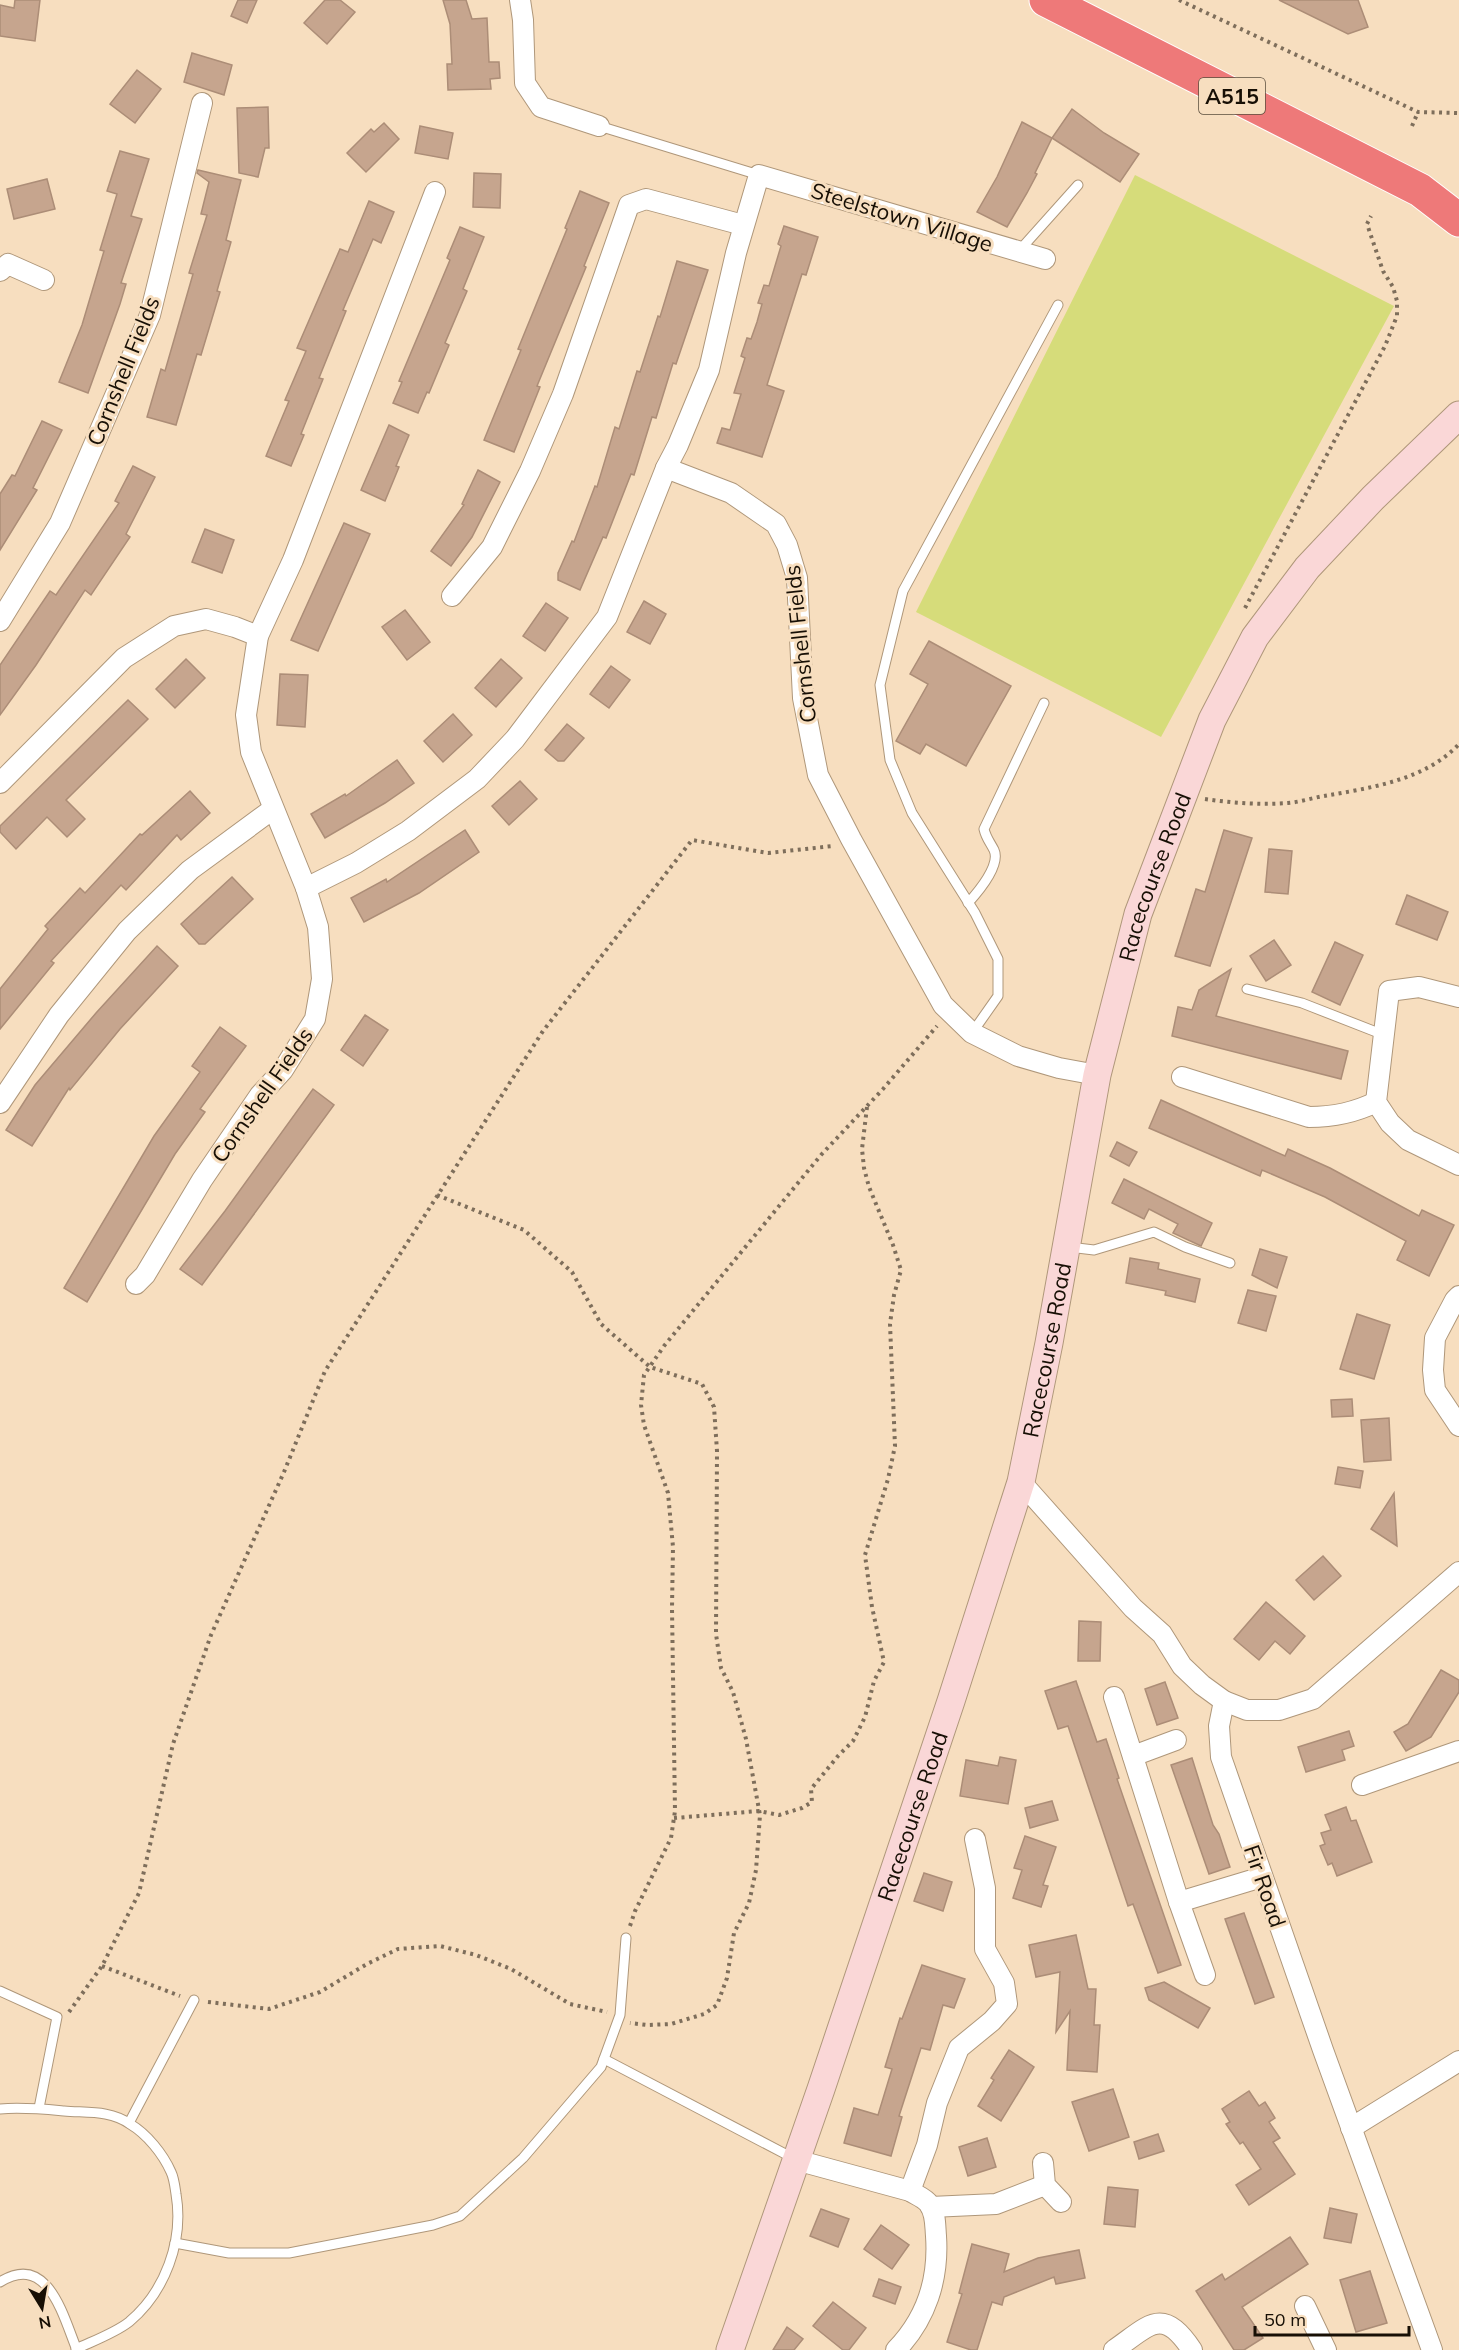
<svg xmlns="http://www.w3.org/2000/svg" width="1459" height="2350" font-family="Mulish,sans-serif">
<style>
.green{fill:#d6dc7a}
.building{fill:#c6a58e;stroke:#ac8d77;stroke-width:1.5}
.lines{fill:none;stroke-linecap:round;stroke-linejoin:round}
.lane-casing{stroke:#af977a;stroke-width:11}
.street-casing{stroke:#af977a;stroke-width:22}
.secondary-casing{stroke:#af977a;stroke-width:29}
.highway-casing{stroke:#fff;stroke-width:35}
.path{stroke:#7e6e5b;stroke-width:4;stroke-dasharray:3 4.5;stroke-linecap:butt}
.lane{stroke:#fff;stroke-width:9}
.street{stroke:#fff;stroke-width:20}
.secondary{stroke:#fad7d7;stroke-width:27}
.highway{stroke:#ee7979;stroke-width:33}
.labels{text-anchor:middle;dominant-baseline:central;stroke-width:6;stroke-linejoin:round;paint-order:stroke}
.shield{fill:#f7debf;stroke:#5a4d3d;stroke-width:1.5}
.shield-label{font-size:21px;font-weight:bold;fill:#170f05}
.street-label{font-size:22px;fill:#170f05;stroke:#f7debf}
</style>
<rect width="100%" height="100%" fill="#f7debf"/>
<polygon class="green" points="1135,175 1394,306 1161,737 916,612"/>
<g class="building">
<polygon points="15,0 40,0 35,41 0,36 0,5 14,8"/>
<polygon points="238,0 257,0 247,23 231,16"/>
<polygon points="325,0 340,0 355,12 327,44 304,23"/>
<polygon points="443,0 466,0 472,19 487,18 489,62 499,62 500,78 490,79 491,89 448,90 447,64 452,64 450,24"/>
<polygon points="1279,0 1358,0 1368,27 1348,34"/>
<polygon points="192,53 232,65 224,95 184,82"/>
<polygon points="137,70 161,89 135,123 110,104"/>
<polygon points="268,107 269,148 265,148 258,177 239,173 237,108"/>
<polygon points="1072,109 1104,133 1139,154 1120,182 1052,138"/>
<polygon points="1022,122 1052,138 1035,173 1037,174 1027,193 1007,227 977,212 997,177"/>
<polygon points="384,123 399,139 366,172 347,153 371,129 374,132"/>
<polygon points="420,126 453,133 448,159 415,153"/>
<polygon points="120,151 149,159 131,216 142,219 121,283 126,284 120,304 88,393 59,382 82,325 104,251 100,250 117,194 107,191"/>
<polygon points="198,170 241,180 226,240 231,242 217,291 220,292 201,355 197,354 176,425 147,417 161,369 165,371 178,326 193,274 189,273 207,215 201,214 209,182 197,173"/>
<polygon points="474,173 501,174 500,208 473,207"/>
<polygon points="47,179 55,209 14,219 7,189"/>
<polygon points="580,191 609,203 584,266 586,267 537,386 540,387 514,452 484,440 521,350 518,349 567,229 565,228"/>
<polygon points="369,201 394,212 381,243 373,239 343,310 346,311 319,378 323,379 301,434 304,435 291,466 266,456 289,401 285,400 306,351 297,348 340,249 348,252"/>
<polygon points="784,226 818,237 806,275 802,274 767,385 784,391 762,457 717,443 722,428 730,430 741,394 734,393 745,358 741,356 747,338 751,339 757,322 762,304 758,303 764,285 769,286 781,246 778,244"/>
<polygon points="460,227 484,237 463,289 467,291 445,343 449,345 429,393 427,392 418,413 393,403 402,382 399,381 450,260 447,258"/>
<polygon points="677,261 708,270 676,364 673,363 656,418 652,417 634,475 631,474 606,538 603,537 580,590 558,580 558,573 572,541 574,542 595,486 597,487 615,427 619,429 637,371 640,372 658,316 660,317"/>
<polygon points="42,421 62,430 33,488 37,490 0,550 0,494 12,475 15,476"/>
<polygon points="389,425 409,435 396,466 399,467 385,501 361,490"/>
<polygon points="133,466 155,477 126,534 130,537 91,595 85,590 36,665 0,715 0,665 50,591 56,595 119,503 115,501"/>
<polygon points="478,470 500,482 472,537 451,566 431,551 464,505 462,504"/>
<polygon points="344,523 370,534 318,651 291,640"/>
<polygon points="205,529 234,540 222,573 192,562"/>
<polygon points="644,601 666,614 650,644 627,632"/>
<polygon points="546,603 568,618 545,651 523,636"/>
<polygon points="405,610 430,642 407,660 382,627"/>
<polygon points="929,641 1011,686 966,766 926,744 920,754 896,741 928,684 910,674"/>
<polygon points="186,659 205,678 175,708 156,689"/>
<polygon points="501,659 522,678 496,707 475,688"/>
<polygon points="611,666 630,680 609,708 590,694"/>
<polygon points="280,674 308,675 305,727 277,725"/>
<polygon points="128,700 148,719 66,800 85,819 67,837 47,817 16,849 0,832 0,826"/>
<polygon points="453,714 472,735 443,762 424,741"/>
<polygon points="567,724 584,738 564,761 558,761 545,750"/>
<polygon points="397,760 414,783 385,803 325,838 311,814 345,794 346,796"/>
<polygon points="520,781 537,799 509,825 492,806"/>
<polygon points="190,791 210,813 181,840 177,835 126,890 121,885 51,961 54,963 0,1029 0,989 48,929 45,926 80,888 85,893 140,834 142,835"/>
<polygon points="465,830 479,852 419,893 364,922 351,898 386,879 387,882"/>
<polygon points="1224,830 1252,838 1210,966 1175,956 1196,889 1205,892"/>
<polygon points="1269,849 1292,851 1288,894 1265,892"/>
<polygon points="232,877 253,899 205,944 199,944 181,924"/>
<polygon points="1407,895 1448,912 1437,940 1396,924"/>
<polygon points="1274,940 1291,965 1266,981 1250,956"/>
<polygon points="1335,942 1363,955 1340,1005 1312,992"/>
<polygon points="157,946 178,966 120,1029 70,1090 69,1088 32,1146 6,1130 35,1085 96,1013"/>
<polygon points="1231,969 1216,1016 1348,1051 1341,1079 1172,1036 1178,1007 1192,1010 1199,990"/>
<polygon points="365,1015 388,1030 363,1066 341,1050"/>
<polygon points="220,1027 246,1046 200,1109 205,1112 175,1154 87,1302 64,1288 154,1136 200,1072 192,1066"/>
<polygon points="313,1089 334,1105 202,1285 180,1269 225,1211"/>
<polygon points="1161,1100 1285,1156 1288,1149 1330,1168 1419,1216 1422,1210 1454,1225 1429,1276 1397,1260 1406,1241 1325,1197 1262,1170 1260,1176 1149,1128"/>
<polygon points="1117,1142 1137,1152 1129,1166 1110,1156"/>
<polygon points="1124,1179 1212,1223 1201,1246 1173,1233 1178,1224 1149,1209 1144,1219 1112,1203"/>
<polygon points="1260,1249 1287,1257 1277,1288 1252,1275"/>
<polygon points="1130,1258 1159,1263 1158,1269 1200,1279 1195,1302 1165,1295 1166,1291 1126,1283"/>
<polygon points="1248,1290 1276,1296 1266,1331 1238,1323"/>
<polygon points="1357,1314 1390,1325 1374,1379 1340,1369"/>
<polygon points="1352,1399 1353,1416 1332,1417 1331,1400"/>
<polygon points="1389,1418 1391,1460 1364,1462 1361,1420"/>
<polygon points="1338,1467 1363,1471 1360,1488 1335,1484"/>
<polygon points="1394,1493 1397,1546 1371,1529"/>
<polygon points="1323,1556 1341,1576 1314,1600 1296,1580"/>
<polygon points="1266,1602 1305,1636 1290,1654 1275,1641 1259,1660 1234,1639"/>
<polygon points="1079,1621 1101,1622 1100,1661 1078,1661"/>
<polygon points="1441,1670 1459,1680 1459,1692 1431,1737 1406,1751 1394,1732 1408,1724"/>
<polygon points="1076,1681 1097,1742 1106,1739 1119,1778 1117,1779 1181,1965 1158,1973 1133,1904 1128,1906 1068,1726 1058,1729 1045,1691"/>
<polygon points="1165,1682 1178,1718 1157,1725 1145,1689"/>
<polygon points="1349,1731 1354,1746 1342,1750 1345,1760 1306,1772 1298,1747"/>
<polygon points="1000,1757 1016,1760 1008,1804 960,1796 966,1760 998,1766"/>
<polygon points="1192,1758 1213,1825 1219,1834 1230,1867 1209,1874 1171,1765"/>
<polygon points="1052,1801 1058,1820 1030,1828 1025,1808"/>
<polygon points="1346,1807 1351,1821 1356,1820 1372,1862 1337,1876 1332,1863 1328,1865 1320,1846 1325,1844 1321,1833 1331,1830 1325,1815"/>
<polygon points="1025,1836 1056,1847 1043,1885 1048,1886 1041,1907 1013,1898 1022,1870 1014,1868"/>
<polygon points="924,1873 952,1882 943,1911 914,1901"/>
<polygon points="1244,1913 1274,1997 1255,2004 1225,1919"/>
<polygon points="1076,1935 1088,1989 1096,1989 1094,2025 1100,2025 1097,2072 1067,2070 1070,2011 1056,2032 1060,1972 1036,1977 1029,1945"/>
<polygon points="922,1965 965,1979 954,2008 943,2005 930,2050 921,2048 899,2116 902,2117 891,2156 844,2143 854,2108 878,2115 892,2069 885,2067 900,2018 902,2019"/>
<polygon points="1164,1982 1210,2008 1198,2028 1149,2000 1145,1988"/>
<polygon points="1009,2050 1034,2067 1001,2121 978,2106 994,2080 991,2078"/>
<polygon points="1113,2089 1129,2137 1089,2151 1072,2102"/>
<polygon points="1249,2091 1259,2106 1265,2102 1275,2118 1269,2122 1280,2138 1273,2142 1295,2174 1249,2205 1236,2185 1261,2169 1243,2142 1240,2144 1226,2124 1230,2122 1222,2109"/>
<polygon points="1158,2134 1164,2151 1139,2159 1134,2142"/>
<polygon points="987,2138 996,2167 968,2176 959,2147"/>
<polygon points="1108,2187 1138,2190 1135,2227 1104,2224"/>
<polygon points="1330,2208 1357,2214 1351,2243 1324,2238"/>
<polygon points="821,2209 849,2219 838,2247 810,2236"/>
<polygon points="881,2225 909,2245 892,2269 864,2249"/>
<polygon points="1290,2237 1308,2264 1242,2307 1263,2338 1244,2350 1234,2350 1196,2291 1222,2274 1225,2280"/>
<polygon points="972,2244 1009,2254 1004,2272 1038,2258 1079,2250 1085,2278 1056,2284 1054,2277 1004,2297 1002,2305 992,2302 977,2350 971,2350 947,2342 962,2294 959,2293"/>
<polygon points="1370,2271 1387,2323 1356,2332 1340,2280"/>
<polygon points="879,2279 901,2287 895,2304 873,2296"/>
<polygon points="833,2302 866,2328 849,2350 843,2350 813,2326"/>
<polygon points="787,2327 803,2339 794,2350 773,2350"/>
</g>
<g class="lines">
<defs>
<g id="lane">
<polyline points="599,126 759,175"/>
<polyline points="1018,252 1078,185"/>
<path d="M968 903C978 892 1001 865 994 850 990 842 986 838 984 829L1044 703"/>
<polyline points="1247,989 1302,1003 1384,1035"/>
<polyline points="972,1033 998,996 998,959 975,913 912,813 890,760 880,685 903,591 1058,305"/>
<polyline points="1069,1247 1094,1250 1154,1232 1185,1247 1230,1263"/>
<polyline points="0,1991 57,2017 39,2108"/>
<polyline points="604,2059 793,2158"/>
<path d="M0 2109C22 2107 42 2109 64 2111 87 2113 110 2110 130 2124 147 2134 163 2154 171 2172 174 2178 175 2187 176 2194 184 2241 165 2292 129 2322 115 2333 93 2341 76 2349"/>
<polyline points="129,2123 194,2000"/>
<polyline points="175,2243 229,2253 289,2253 433,2225 460,2216 523,2158 601,2067 620,2015 626,1938"/>
<path d="M0 2282C48 2252 63 2316 77 2350"/>
</g>
<g id="street">
<polyline points="520,0 523,20 525,83 541,107 599,126"/>
<polyline points="0,271 8,264 44,280"/>
<polyline points="666,468 731,493 776,524 787,545 797,578 803,698 818,775 851,839 943,1005 972,1033 1018,1056 1059,1068 1097,1075"/>
<polyline points="452,596 492,547 530,471 563,394 629,205 646,199 743,225"/>
<polyline points="0,621 60,523 150,315 202,103"/>
<polyline points="0,783 124,658 174,626 206,619 235,627 258,636"/>
<polyline points="306,888 251,752 246,715 258,636 293,560 435,192"/>
<polyline points="1459,997 1419,987 1389,991 1376,1102 1390,1123 1408,1140 1459,1165"/>
<path d="M1182 1077 1309 1117C1334 1117 1354 1113 1376 1102"/>
<polyline points="0,1103 59,1015 127,931 190,870 273,809"/>
<polyline points="136,1284 145,1275 202,1180 260,1095 283,1070 315,1019 322,979 318,927 306,888 356,863 408,831 477,779 515,739 607,617 666,468 678,445 709,370 736,253 759,175 1045,259"/>
<polyline points="1459,1296 1455,1300 1435,1338 1433,1370 1435,1390 1459,1426"/>
<polyline points="1021,1482 1133,1608 1162,1634 1182,1666 1202,1685 1224,1701 1247,1710 1279,1710 1313,1699 1459,1572"/>
<polyline points="1114,1697 1179,1902 1205,1975"/>
<polyline points="1224,1701 1219,1726 1221,1757 1323,2050 1432,2350"/>
<polyline points="1133,1756 1176,1740"/>
<polyline points="1362,1785 1459,1751"/>
<polyline points="1179,1902 1262,1877"/>
<polyline points="1351,2128 1459,2061"/>
<path d="M796 2160 910 2191C916 2195 925 2198 929 2204 936 2213 935 2225 936 2236 939 2279 926 2319 896 2350"/>
<polyline points="1043,2163 1045,2185 1061,2202"/>
<polyline points="910,2191 927,2145 937,2103 959,2048 992,2021 1007,2004 1004,1983 985,1949 985,1888 975,1839"/>
<polyline points="931,2207 996,2204 1045,2185"/>
<polyline points="1305,2306 1326,2350"/>
<path d="M1114 2350C1149 2326 1162 2305 1192 2350"/>
</g>
<g id="secondary">
<path id="s1" d="M730 2350 821 2089 951 1701 1021 1482 1049 1343 1097 1075 1138 914 1212 720 1255 637 1307 568 1373 498 1459 415"/>
</g>
<polyline id="highway" points="1046,0 1420,190 1459,220"/>
</defs>
<use href="#lane" class="lane-casing"/>
<use href="#street" class="street-casing"/>
<use href="#secondary" class="secondary-casing"/>
<use href="#highway" class="highway-casing"/>
<g class="path">
<polyline points="1179,0 1418,112 1459,113"/>
<polyline points="1412,126 1418,112"/>
<polyline points="1245,608 1385,346 1397,316 1397,301 1393,287 1383,271 1367,224 1371,216"/>
<path d="M1205 799C1232 803 1261 805 1288 803 1300 802 1312 798 1324 796 1370 788 1426 780 1459 744"/>
<polyline points="437,1195 524,1230 572,1272 601,1324 650,1367 702,1384 714,1407 717,1451 716,1634 721,1668 733,1692 746,1739 760,1815 756,1870 749,1903 734,1933 727,1978 717,2005 704,2014 671,2024 647,2025 630,2023"/>
<polyline points="674,1818 759,1811 779,1815 802,1808 812,1802 811,1789 838,1756 853,1741 865,1717 874,1681 884,1662 872,1607 865,1555 888,1479 895,1446 890,1324 894,1295 901,1270 893,1245 869,1187 864,1168 862,1149 867,1107"/>
<polyline points="630,1926 635,1911 671,1838 675,1811 672,1608 673,1547 668,1493 644,1425 641,1405 644,1375 664,1346 821,1155 883,1089 937,1026"/>
<polyline points="102,1966 180,1996"/>
<polyline points="208,2002 269,2009 320,1992 367,1964 398,1949 440,1946 476,1955 511,1969 570,2004 607,2012"/>
<polyline points="69,2012 102,1966 139,1893 173,1744 211,1635 284,1472 325,1371 543,1031 692,840 768,853 833,846"/>
</g>
<use href="#lane" class="lane"/>
<use href="#street" class="street"/>
<use href="#secondary" class="secondary"/>
<use href="#highway" class="highway"/>
</g>
<g class="labels">
<rect class="shield" x="1199" y="78" width="66" height="36" rx="4.5"/>
<g class="shield-label">
<text x="1232" y="96">A515</text>
</g>
<g class="street-label">
<text transform="translate(902 217) rotate(17)">Steelstown Village</text>
<text transform="translate(123 371) rotate(-68)">Cornshell Fields</text>
<text transform="translate(800 644) rotate(-96)">Cornshell Fields</text>
<text stroke="none"><textPath href="#s1" startOffset="1536">Racecourse Road</textPath></text>
<text transform="translate(262 1095) rotate(-55)">Cornshell Fields</text>
<text stroke="none"><textPath href="#s1" startOffset="1050">Racecourse Road</textPath></text>
<text stroke="none"><textPath href="#s1" startOffset="564">Racecourse Road</textPath></text>
<text transform="translate(1265 1886) rotate(71)">Fir Road</text>
</g>
</g>
<g transform="translate(42 2308) rotate(169)" stroke="#f7debf" stroke-width="4.5" paint-order="stroke">
<path d="M0-4.5L10 22L0 15L-10 22Z" fill="#170f05"/>
<text y="-9" font-size="16" font-weight="bold" text-anchor="middle" fill="#170f05">N</text>
</g>
<path d="M1255 2326v9h154v-9" fill="none" stroke="#170f05" stroke-width="3"/>
<text x="1264" y="2326" font-size="18" fill="#170f05" stroke="#f7debf" stroke-width="4.5" paint-order="stroke">50 m</text>
</svg>
